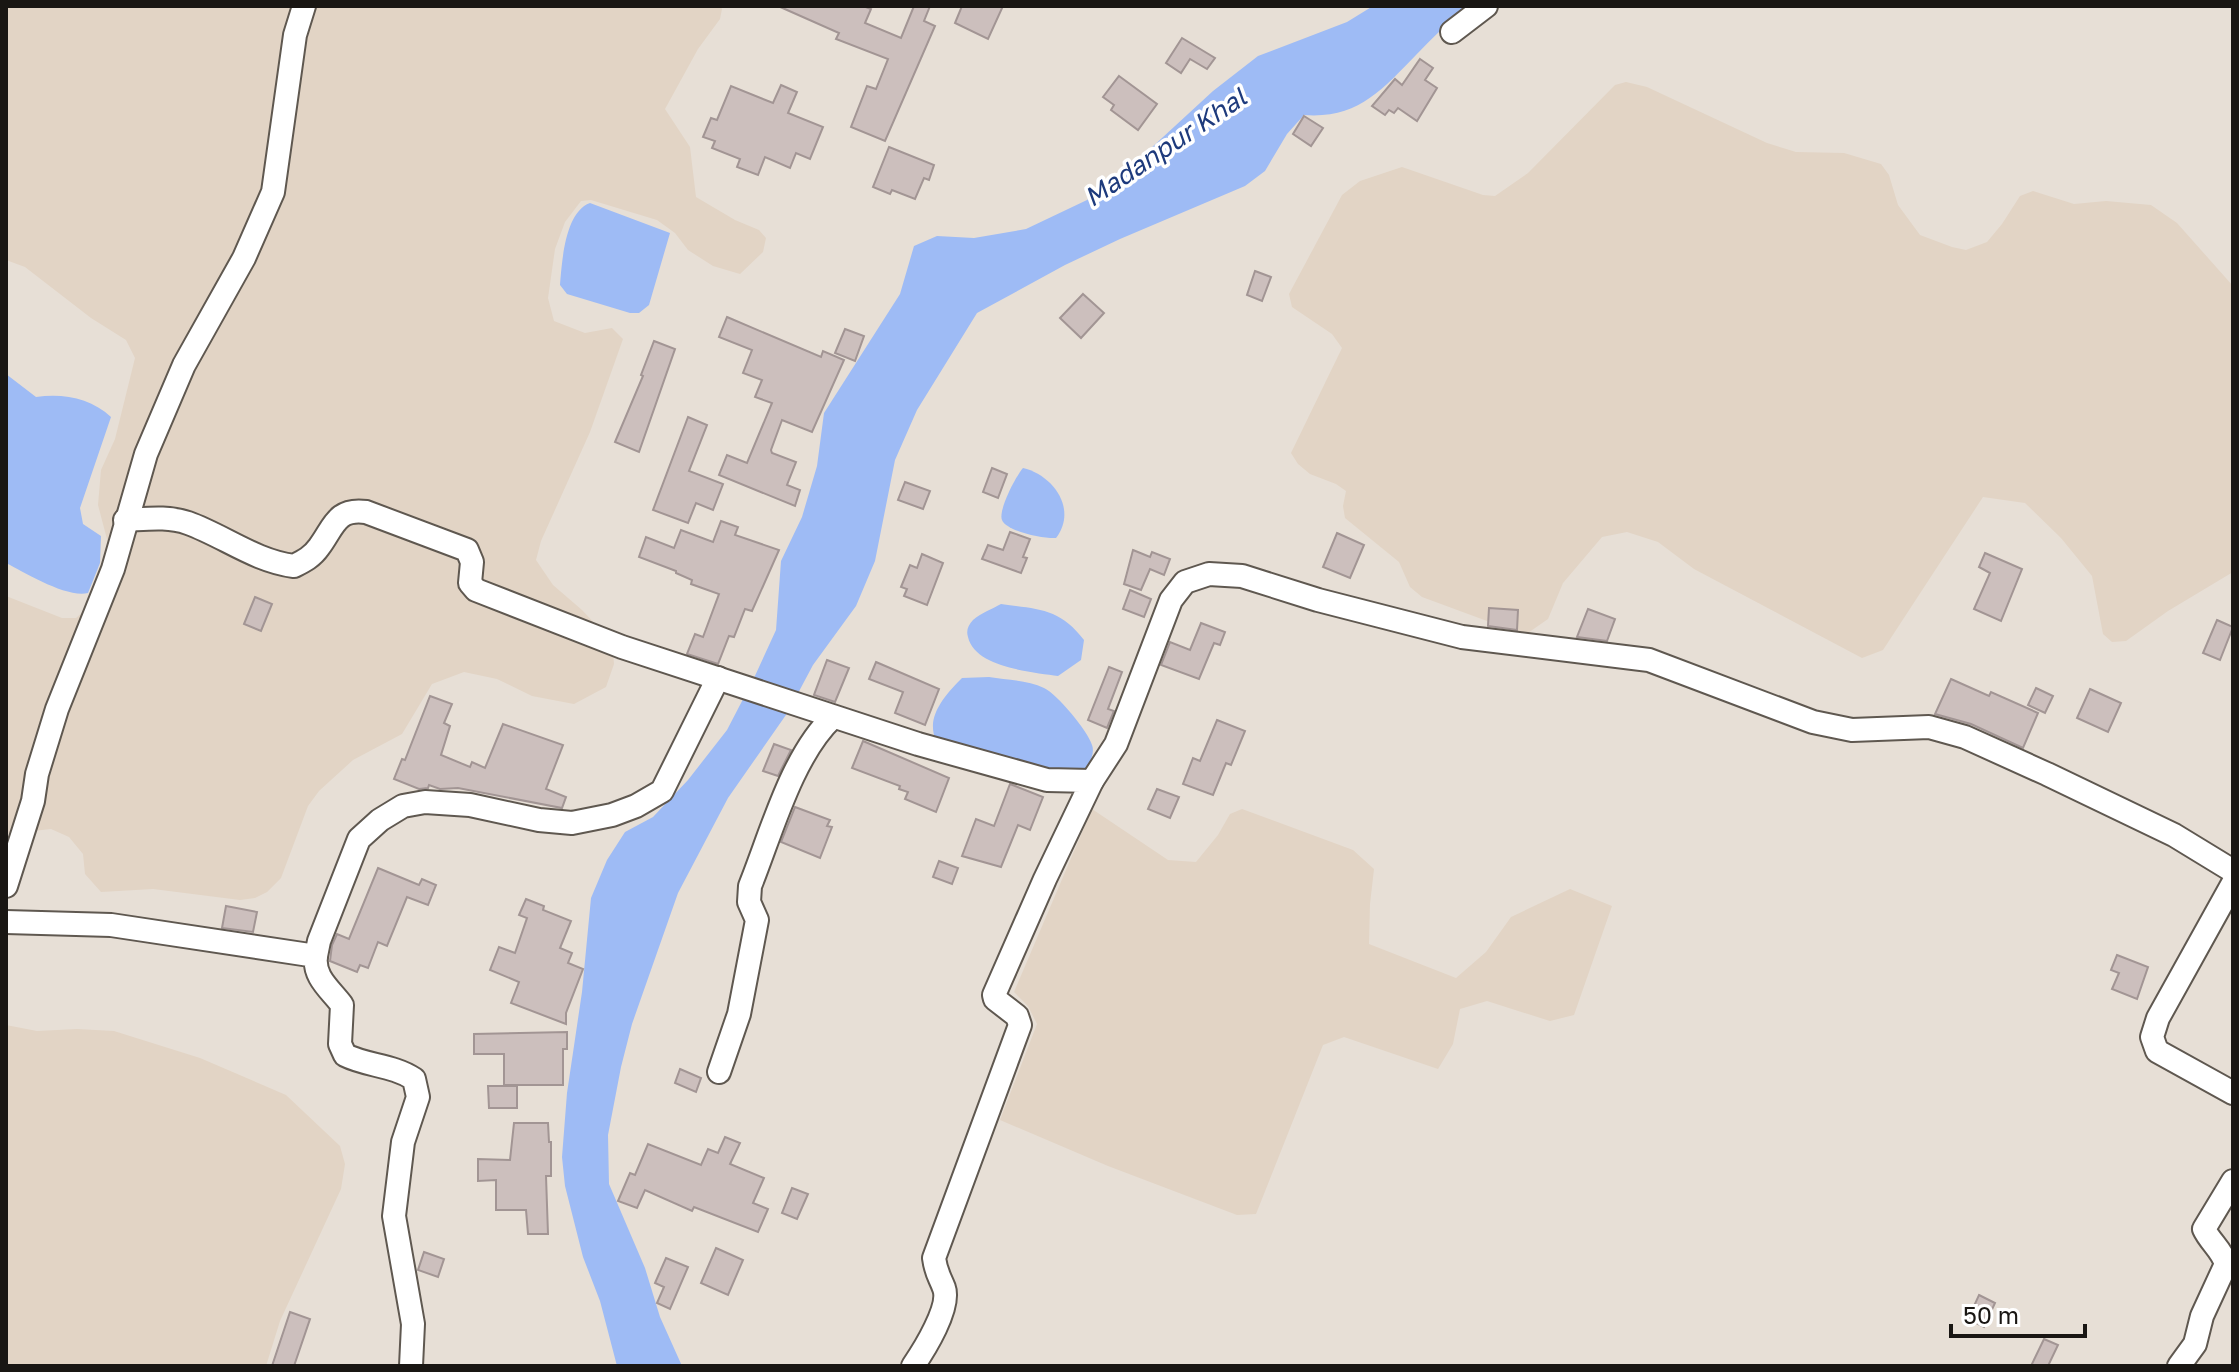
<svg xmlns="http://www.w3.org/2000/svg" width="2239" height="1372" font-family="'Golos Text',sans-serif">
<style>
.built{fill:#e2d4c5}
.water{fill:#9ebbf5}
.building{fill:#ccbfbd;stroke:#a29594;stroke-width:2}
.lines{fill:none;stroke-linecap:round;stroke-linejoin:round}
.minor-casing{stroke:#5f5850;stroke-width:26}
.minor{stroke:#fff;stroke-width:22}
.labels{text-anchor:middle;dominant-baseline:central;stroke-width:7;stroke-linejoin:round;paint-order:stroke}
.water-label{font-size:26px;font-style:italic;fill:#1d3a7c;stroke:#fff}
</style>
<rect width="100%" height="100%" fill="#e7dfd6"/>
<g class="built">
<polygon points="6,6 720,6 722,9 720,19 698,49 665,109 690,147 696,197 735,220 759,230 766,238 763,252 740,274 713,266 688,250 675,233 657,220 591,200 581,201 565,222 555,249 548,298 554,321 585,333 612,328 623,339 590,432 541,541 536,560 553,585 582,610 612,642 614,664 606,687 574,704 532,696 497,679 464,672 432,684 402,734 353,760 319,791 308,806 281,878 267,892 255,898 240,900 153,889 101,892 85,874 83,854 69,837 51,829 6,834 6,596 62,618 76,618 84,611 108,554 108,543 98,505 101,470 115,439 135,358 126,340 91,318 25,267 6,260"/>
<polygon points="1626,82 1647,87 1767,143 1796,152 1844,153 1881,164 1889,175 1898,205 1920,235 1952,247 1966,250 1987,242 2002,224 2020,196 2033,191 2074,204 2106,201 2151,205 2177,223 2233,286 2233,572 2168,611 2126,641 2112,642 2103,634 2092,576 2061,538 2025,503 1983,497 1883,650 1862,658 1694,569 1658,542 1627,532 1602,537 1563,583 1548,619 1525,635 1422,597 1410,587 1399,562 1345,518 1343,506 1346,491 1336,484 1310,474 1298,464 1291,453 1342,348 1332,334 1292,307 1289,294 1342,195 1360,181 1402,167 1483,195 1495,196 1528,173 1615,85"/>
<polygon points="1092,809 1168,860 1196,862 1218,835 1230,814 1242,809 1353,850 1374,869 1370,904 1369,944 1456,978 1486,952 1511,917 1570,889 1612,906 1574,1015 1550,1021 1487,1001 1460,1009 1453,1044 1438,1069 1344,1037 1323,1045 1256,1214 1237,1215 1108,1166 1000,1120 1037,1024 1028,1006 1014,992"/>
<polygon points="6,1025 37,1031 77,1029 114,1031 200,1058 286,1095 340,1146 345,1164 341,1189 280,1321 266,1366 6,1366"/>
</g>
<g class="water">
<path d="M1373 6H1466C1449 22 1432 38 1416 55 1381 91 1357 119 1304 115L1287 134 1265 171 1245 186 1120 239 1065 265 977 313 917 410 895 460 875 561 856 606 813 665 788 712 728 798 678 893 632 1024 621 1067 608 1135 609 1184 645 1268 660 1317 682 1366H617L600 1301 583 1257 565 1186 562 1157 567 1093 582 992 591 898 607 860 625 832 653 817 688 780 727 730 754 678 776 630 781 561 802 517 817 466 824 413 900 294 914 246 937 236 974 238 1026 229 1087 200 1137 161 1213 91 1258 56 1347 22Z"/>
<path d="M590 203 670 233 649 305 639 313H630L567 294 560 285C562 261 565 212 590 203Z"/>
<path d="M6 374 36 397C63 393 91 398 111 417L80 508 83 524 101 536 100 563 88 593C66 598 26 573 6 563Z"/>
<path d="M1023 468C1053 475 1078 509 1056 538 1045 539 1007 532 1002 520 998 510 1016 476 1023 468Z"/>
<path d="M1001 604C1038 609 1060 608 1084 640L1081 660 1058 676C1033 672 975 668 968 637 966 631 968 625 973 620 981 613 992 609 1001 604Z"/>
<path d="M989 677C1007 680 1028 680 1044 688 1057 694 1088 731 1092 745 1095 753 1090 761 1087 768L1064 778 936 740C925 717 946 694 962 678Z"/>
</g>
<g class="building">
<polygon points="778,6 863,6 871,9 865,23 901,38 914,6 930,6 924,21 935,26 885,141 851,127 867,86 876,89 888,59 836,39 839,33"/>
<polygon points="962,6 1003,6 988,39 955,23"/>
<polygon points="1182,38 1215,58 1207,69 1190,59 1181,73 1166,63"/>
<polygon points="1420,59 1433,68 1425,80 1437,88 1417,121 1398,108 1394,113 1389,110 1385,115 1372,106 1395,79 1402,85"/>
<polygon points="1119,76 1157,104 1138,130 1111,110 1114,105 1103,97"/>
<polygon points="781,85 797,92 788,113 823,127 810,159 796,153 790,168 765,157 758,175 737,167 740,159 712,148 715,141 703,137 711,118 717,120 731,86 773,103"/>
<polygon points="1304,116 1323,128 1311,146 1293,134"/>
<polygon points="889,147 934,165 929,180 924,178 915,199 892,190 890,194 873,187"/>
<polygon points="1255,271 1271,277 1262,301 1247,295"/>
<polygon points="1083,294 1104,313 1081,338 1060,318"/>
<polygon points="727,317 821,357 823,351 844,360 812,432 782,420 771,450 772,453 796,462 787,485 800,490 795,506 719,475 727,455 747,463 772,403 755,397 762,380 743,373 752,350 719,337"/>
<polygon points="845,329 864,336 855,361 835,353"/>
<polygon points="654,341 675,349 639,452 615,442 643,376 641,375"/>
<polygon points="688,417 707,425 689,471 723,484 713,510 696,503 688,523 653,510"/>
<polygon points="992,468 1007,474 998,498 983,492"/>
<polygon points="905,482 930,491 923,509 898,500"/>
<polygon points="721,521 738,527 735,535 779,550 752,611 745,609 734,637 729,636 718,664 687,654 695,634 703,637 719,594 691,584 692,580 676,573 676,571 639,557 646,537 674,548 681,530 713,542"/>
<polygon points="1010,532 1030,539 1023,557 1027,558 1021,573 982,559 988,545 1003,550"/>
<polygon points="1337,533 1364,545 1350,578 1323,567"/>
<polygon points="1133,550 1150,557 1152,552 1170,559 1164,575 1150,569 1141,590 1124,584"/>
<polygon points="1985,553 2022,569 2001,621 1974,609 1990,573 1979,567"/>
<polygon points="922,554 943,563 927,605 904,596 907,589 901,587 910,565 917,568"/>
<polygon points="1130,590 1151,599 1144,617 1123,609"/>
<polygon points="255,597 272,604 261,631 244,624"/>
<polygon points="1489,608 1518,610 1517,630 1488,626"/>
<polygon points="1588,609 1615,619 1607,641 1577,637"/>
<polygon points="2217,620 2233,627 2220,660 2203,653"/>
<polygon points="1201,623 1225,632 1220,645 1214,643 1199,679 1161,665 1170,642 1190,650"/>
<polygon points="827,660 849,668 835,702 814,695"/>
<polygon points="876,662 939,689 925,725 895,713 903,692 869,679"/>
<polygon points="1109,667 1122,672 1108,709 1114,711 1107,728 1088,720"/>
<polygon points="1951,679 1989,696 1991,692 2038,713 2023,748 1971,724 1935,714"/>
<polygon points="2036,688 2053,696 2045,713 2028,705"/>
<polygon points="2090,689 2121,703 2108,732 2077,718"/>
<polygon points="430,696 452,704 444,723 450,726 441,755 470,767 472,762 485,768 503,724 563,745 546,789 566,797 562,808 458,788 440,789 429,785 428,788 419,789 394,779 402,759 405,760"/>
<polygon points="1217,720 1245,731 1231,765 1226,763 1213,795 1183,784 1193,758 1200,761"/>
<polygon points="863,741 949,778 936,812 905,799 908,792 899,789 900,786 852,768"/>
<polygon points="774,744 791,750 778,776 763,771"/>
<polygon points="1010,784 1043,797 1030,830 1018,825 1001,867 962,856 976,819 994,826"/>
<polygon points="1157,789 1179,797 1170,818 1148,809"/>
<polygon points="795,807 830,820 827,826 832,827 820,858 781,842"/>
<polygon points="939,861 958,868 952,884 933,877"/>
<polygon points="378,868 419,885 422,879 436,885 428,905 407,897 387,946 378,942 368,968 360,965 357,972 330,961 332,945 337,934 349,939"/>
<polygon points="526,899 544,906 543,910 571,921 560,948 572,953 568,963 583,969 566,1013 566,1024 511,1003 519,982 490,970 499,947 515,953 527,918 519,915"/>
<polygon points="226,906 257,912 253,932 222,928"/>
<polygon points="2117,955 2148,967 2137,999 2112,989 2119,973 2111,970"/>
<polygon points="567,1032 567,1049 563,1049 563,1085 504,1085 504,1054 474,1054 474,1034"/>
<polygon points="680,1069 701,1078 696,1092 675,1083"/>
<polygon points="488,1086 517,1086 517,1108 489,1108"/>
<polygon points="514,1123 548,1123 549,1142 551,1142 551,1176 546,1176 548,1234 528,1234 526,1210 496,1210 496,1180 478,1181 478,1159 510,1160"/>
<polygon points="725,1137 740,1143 730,1164 764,1178 753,1203 768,1209 758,1232 694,1207 692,1211 645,1190 637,1208 618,1201 630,1173 635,1175 648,1144 701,1165 708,1149 718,1153"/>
<polygon points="792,1188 808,1194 797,1219 782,1213"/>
<polygon points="716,1248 743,1260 728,1295 701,1283"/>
<polygon points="424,1252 444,1259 438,1277 418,1270"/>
<polygon points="666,1258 688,1267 670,1309 657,1303 664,1287 655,1283"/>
<polygon points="1979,1295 1995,1303 1984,1327 1968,1319"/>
<polygon points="290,1312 310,1319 294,1366 272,1366"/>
<polygon points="2044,1339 2058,1345 2048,1366 2031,1366"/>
</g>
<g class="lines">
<defs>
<g id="minor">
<polyline points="1452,32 1486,6"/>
<path d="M125 520C147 519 168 516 188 523 224 536 255 561 294 566 304 561 312 557 319 547 334 527 336 508 366 512L467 550 472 562 470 583 476 590 622 647 918 744 1047 780 1092 781 1045 879 994 995 995 999 1017 1016 1020 1025 934 1258C936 1273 939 1275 944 1288 951 1307 924 1350 913 1366"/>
<polyline points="1092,781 1116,744 1171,600 1185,582 1209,574 1242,576 1318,600 1462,637 1649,660 1813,722 1852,730 1929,727 1965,737 2047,774 2174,835 2233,871"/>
<polyline points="2233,883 2158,1018 2152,1037 2157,1051 2233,1093"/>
<polyline points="6,886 33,801 37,774 57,709 113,569 146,454 184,365 244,258 273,192 295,35 304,6"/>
<path d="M6 922 111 925 316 956C313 977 330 989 342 1005L340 1044 345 1055C367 1066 393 1065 414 1079L418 1097 403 1142 394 1216 413 1324 411 1366"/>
<polyline points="316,956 319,941 359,839 380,820 403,806 425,802 470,805 539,820 572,823 612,815 636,806 662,791 718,678"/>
<path d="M719 1072 739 1014 757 920 749 902 750 886C771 834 792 755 833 717"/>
<path d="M2179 1366 2195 1344 2202 1316 2226 1264C2222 1250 2210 1242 2204 1229L2233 1181"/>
</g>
</defs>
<use href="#minor" class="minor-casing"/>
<use href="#minor" class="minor"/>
</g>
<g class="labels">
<g class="water-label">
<text transform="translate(1165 147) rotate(-34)">Madanpur Khal</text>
</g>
</g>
<rect width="2239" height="1372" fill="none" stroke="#191613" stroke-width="16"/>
<path d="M1951 1324v12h134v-12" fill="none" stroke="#191613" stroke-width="4"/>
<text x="1963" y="1324" font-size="24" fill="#191613" stroke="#ffffff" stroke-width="6" paint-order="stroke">50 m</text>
</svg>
